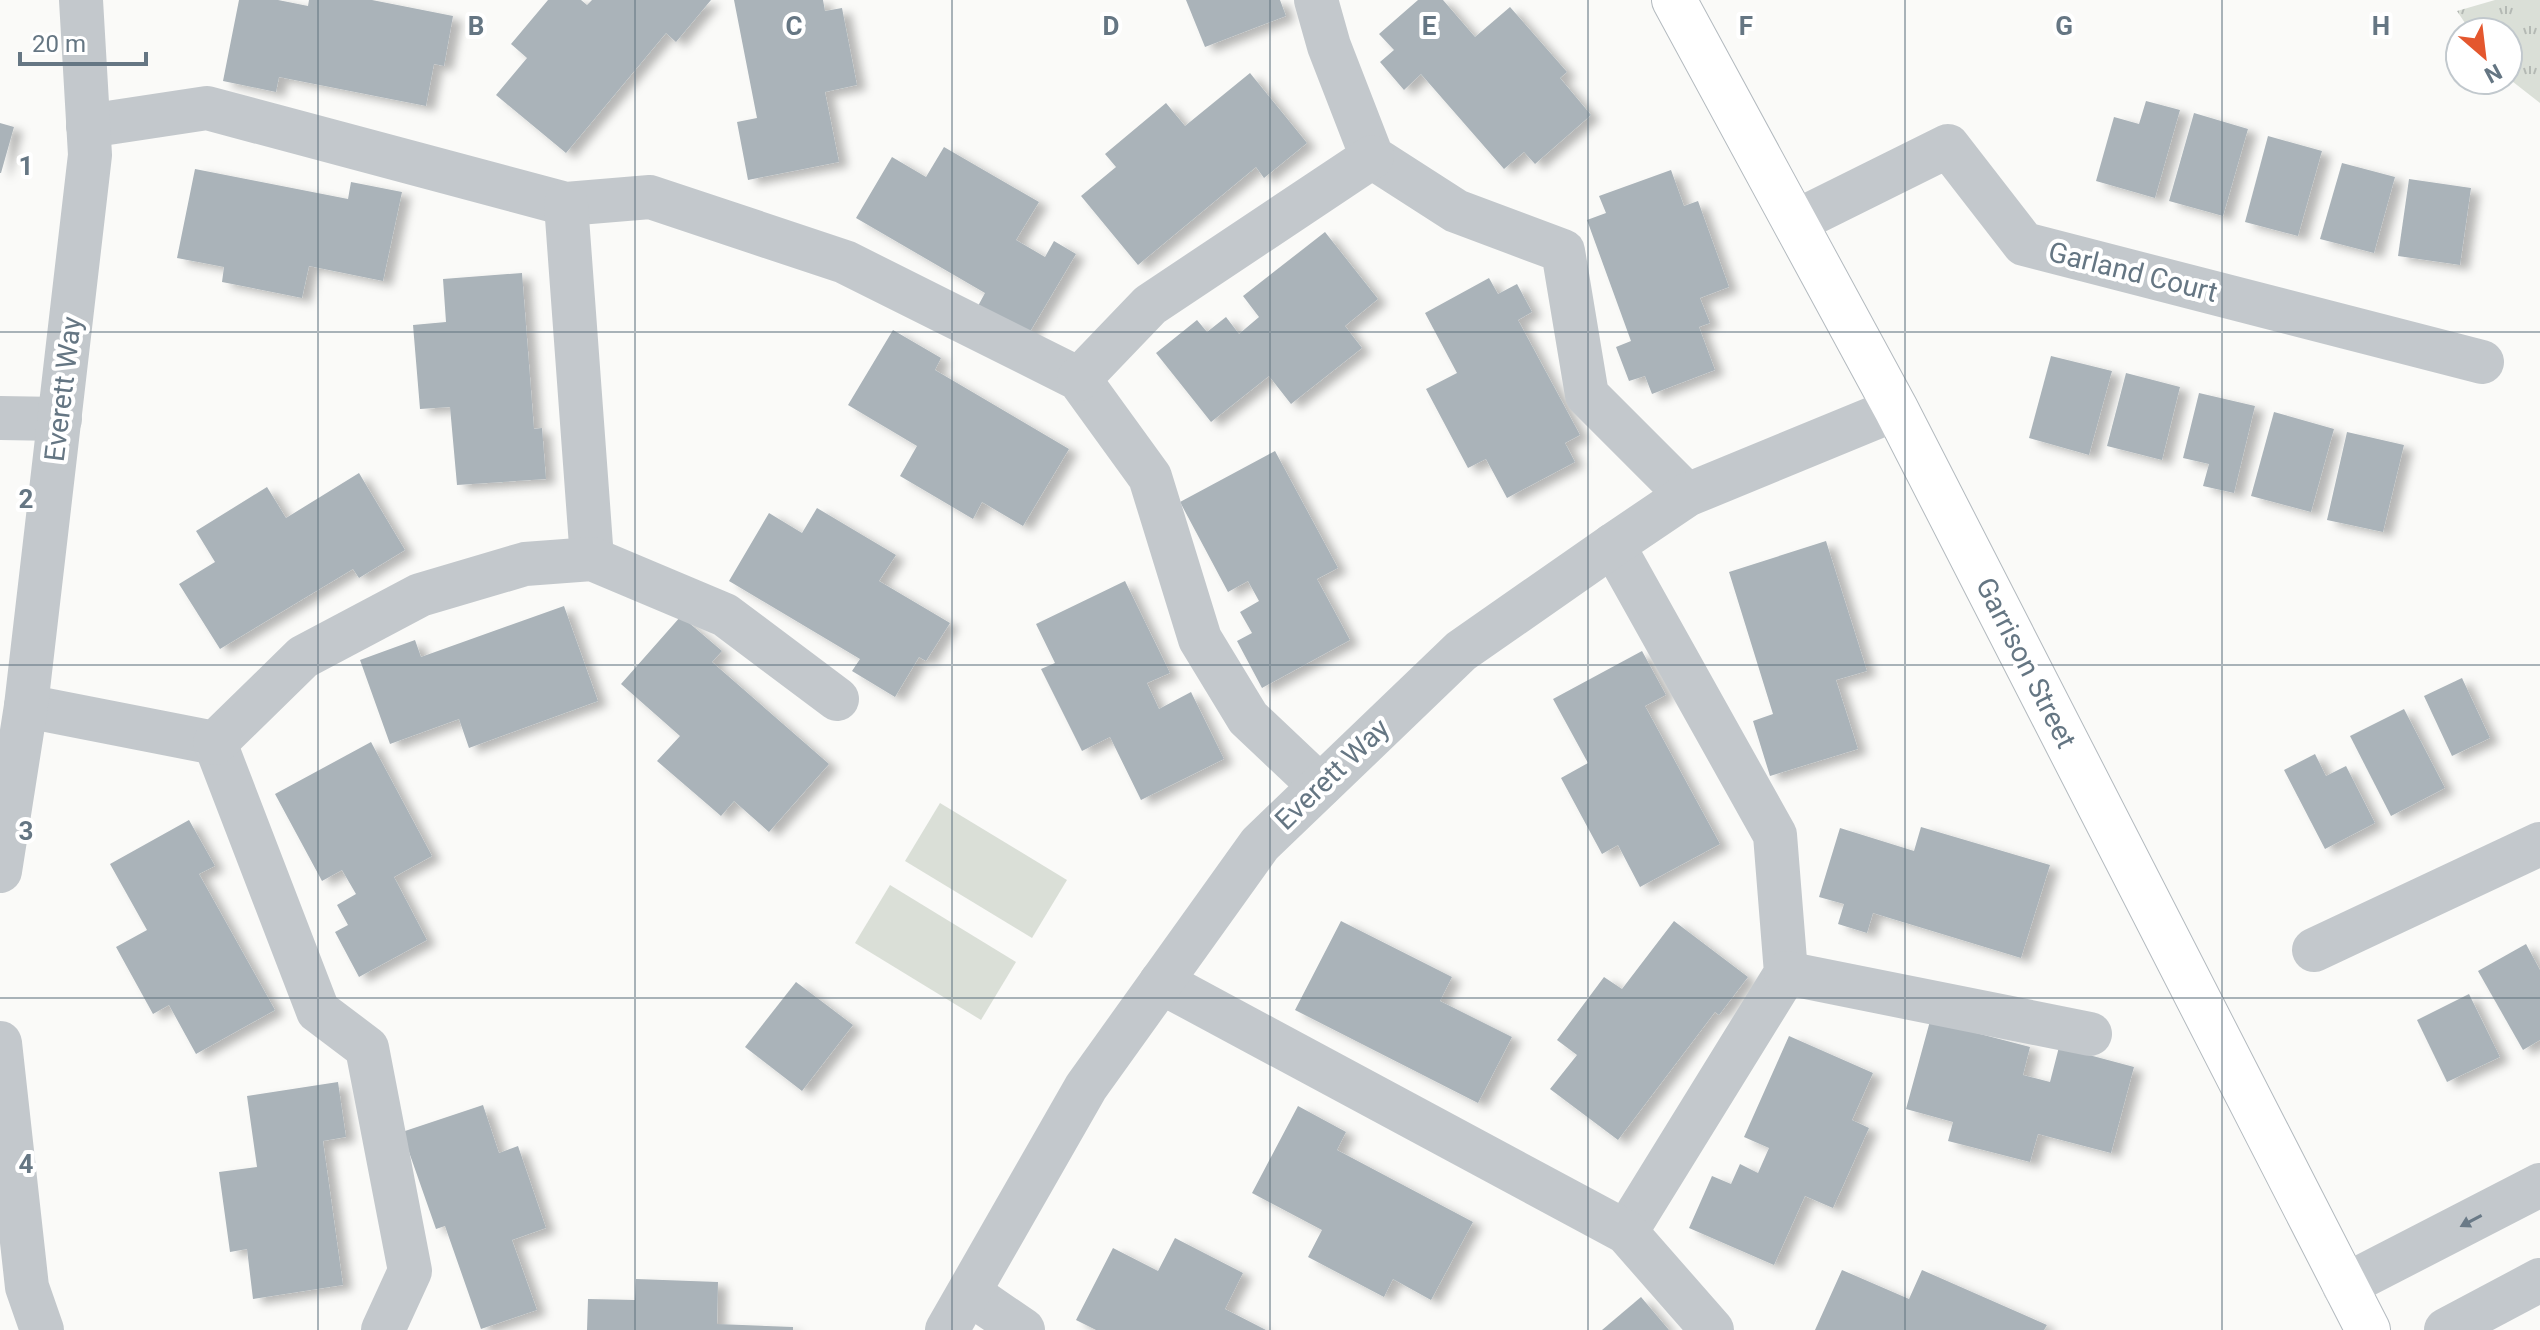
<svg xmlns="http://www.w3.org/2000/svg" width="2540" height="1330" font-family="Roboto,sans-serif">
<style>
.park{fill:url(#park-tufts)}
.garden{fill:#dadfd7}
.building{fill:#aab3b9;filter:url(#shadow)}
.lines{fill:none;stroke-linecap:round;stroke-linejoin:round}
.secondary-casing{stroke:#b3babf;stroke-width:46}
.street{stroke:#c3c8cc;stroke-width:44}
.secondary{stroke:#fff;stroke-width:44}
.oneway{fill:#6a7a87}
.grid{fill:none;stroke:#657683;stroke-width:2;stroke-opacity:0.55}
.labels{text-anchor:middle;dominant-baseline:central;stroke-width:8;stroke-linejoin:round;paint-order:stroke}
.street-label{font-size:28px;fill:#657683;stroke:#fff}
.grid-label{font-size:26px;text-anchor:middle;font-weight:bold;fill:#657683;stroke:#fff;stroke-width:8;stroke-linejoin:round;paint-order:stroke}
</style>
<defs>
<pattern id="park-tufts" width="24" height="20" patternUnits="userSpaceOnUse" patternTransform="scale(2)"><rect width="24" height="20" fill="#dadfd7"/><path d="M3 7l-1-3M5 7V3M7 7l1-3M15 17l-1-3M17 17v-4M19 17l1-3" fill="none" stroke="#b4b9b4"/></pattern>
<filter id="shadow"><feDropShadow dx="9" dy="5" stdDeviation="4" flood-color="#0004"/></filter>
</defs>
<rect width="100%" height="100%" fill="#fafaf8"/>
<polygon class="park" points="2495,0 2540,0 2540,103 2508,78 2508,32 2471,32 2457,11"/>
<g class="garden">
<polygon points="940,803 1067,880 1032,938 905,861"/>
<polygon points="890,885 1016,962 981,1020 855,943"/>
</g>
<g class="building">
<polygon points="239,0 278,0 308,6 309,0 372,0 453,16 444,66 434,64 426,106 279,77 276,92 223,81"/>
<polygon points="548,0 581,0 587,5 592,0 711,0 676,42 666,33 566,153 496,95 527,58 511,44"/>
<polygon points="734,0 823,0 825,11 842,8 857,85 825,92 839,162 748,180 737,122 757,118"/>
<polygon points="1186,0 1280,0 1286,16 1205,47"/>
<polygon points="1418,0 1443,0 1475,37 1510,7 1567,72 1560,78 1591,115 1535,164 1524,152 1504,169 1421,74 1404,90 1380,62 1394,50 1379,34"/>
<polygon points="1250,73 1307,143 1264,178 1256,167 1138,265 1081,196 1116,167 1105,154 1166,103 1185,126"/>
<polygon points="2146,101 2180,110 2155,198 2096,181 2114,117 2139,124"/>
<polygon points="2194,113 2248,129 2223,216 2169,201"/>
<polygon points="0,123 14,127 1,173 0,173"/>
<polygon points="2268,136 2322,151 2298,236 2245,222"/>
<polygon points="944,147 1039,202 1016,240 1045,257 1054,241 1076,254 1028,335 978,306 985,293 856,218 892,157 926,177"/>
<polygon points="2342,163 2395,177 2374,253 2320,239"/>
<polygon points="195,169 348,199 351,182 402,192 383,281 309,266 302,298 222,282 224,267 177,258"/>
<polygon points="1671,170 1684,206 1698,201 1729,287 1700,298 1710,323 1699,327 1715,370 1652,394 1645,376 1629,381 1616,347 1631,341 1587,220 1606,213 1599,196"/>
<polygon points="2409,179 2471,188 2460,265 2398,256"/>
<polygon points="1325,232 1378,299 1345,326 1362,348 1291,404 1269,376 1211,422 1156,353 1197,320 1207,332 1226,317 1239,334 1259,317 1243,296"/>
<polygon points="522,273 534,429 542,428 546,479 457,485 450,407 420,409 413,325 446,322 443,279"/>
<polygon points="1489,278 1498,294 1517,284 1532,312 1518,320 1580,435 1565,443 1575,462 1507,498 1486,459 1468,468 1426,389 1457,373 1425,313"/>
<polygon points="893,330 941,358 935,370 1069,449 1023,526 982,502 973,519 900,476 917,446 848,405"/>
<polygon points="2051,356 2112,371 2089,455 2029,438"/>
<polygon points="2126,373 2180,387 2162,460 2107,446"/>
<polygon points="2199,393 2255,406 2234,493 2203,486 2209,464 2183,458"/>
<polygon points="2274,412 2334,429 2311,512 2251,496"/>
<polygon points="2347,432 2404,445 2383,532 2327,520"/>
<polygon points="1275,451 1338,568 1317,579 1350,640 1262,688 1237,641 1252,633 1240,612 1259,601 1248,581 1228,592 1180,502"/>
<polygon points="359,473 405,550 359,578 353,569 220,649 179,584 215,562 196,531 267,487 286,518"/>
<polygon points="817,508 896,555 879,581 950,623 926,661 919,657 895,697 852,671 860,659 729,581 769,513 802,533"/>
<polygon points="1826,541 1867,671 1836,680 1858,749 1770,776 1753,721 1773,714 1729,572"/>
<polygon points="1125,581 1170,673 1147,683 1159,709 1191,692 1224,759 1141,800 1110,737 1082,751 1041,669 1055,663 1036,624"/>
<polygon points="564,606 598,701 469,748 459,719 390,744 360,660 415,640 421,657"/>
<polygon points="681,616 722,651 712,662 829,764 769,832 734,801 721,816 657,761 680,736 621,684"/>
<polygon points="1642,651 1666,695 1645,706 1720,844 1640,887 1618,845 1602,854 1561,778 1588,763 1553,699"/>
<polygon points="2462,678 2490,738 2452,756 2424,696"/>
<polygon points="2404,709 2445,788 2391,816 2350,736"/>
<polygon points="371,742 432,856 394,877 427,940 359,977 335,932 348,925 337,905 356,894 342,870 322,881 275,794"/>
<polygon points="2315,754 2326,776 2346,766 2375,823 2325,849 2284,770"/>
<polygon points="189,820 215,866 199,874 275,1010 196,1054 169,1005 153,1014 116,947 147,930 110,864"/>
<polygon points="1921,827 2050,865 2021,958 1873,913 1867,933 1838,924 1844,904 1819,897 1840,828 1914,851"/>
<polygon points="1341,921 1452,977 1440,1001 1512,1037 1478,1103 1295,1010"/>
<polygon points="1674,921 1748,977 1719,1015 1715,1012 1618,1140 1550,1089 1577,1055 1557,1040 1604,977 1622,989"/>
<polygon points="2526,944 2540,970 2540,1040 2523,1050 2478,971"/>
<polygon points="796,982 853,1025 802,1091 745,1047"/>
<polygon points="2469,994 2500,1057 2447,1082 2417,1020"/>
<polygon points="1930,1021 2030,1047 2023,1075 2050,1082 2059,1047 2134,1067 2111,1153 2038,1134 2030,1162 1948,1141 1953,1122 1906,1109"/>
<polygon points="1789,1036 1873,1073 1852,1120 1869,1128 1833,1208 1805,1196 1774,1265 1689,1228 1712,1176 1731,1184 1740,1164 1758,1173 1769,1148 1744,1137"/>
<polygon points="338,1082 346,1137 323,1141 343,1285 253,1299 247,1249 230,1252 219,1172 257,1167 247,1096"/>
<polygon points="483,1105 499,1153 518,1146 546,1228 512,1240 537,1310 481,1329 445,1226 436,1229 402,1132"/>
<polygon points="1298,1106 1346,1132 1337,1150 1473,1222 1431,1300 1393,1279 1384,1297 1308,1257 1322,1230 1252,1193"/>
<polygon points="1175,1238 1243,1273 1225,1309 1266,1330 1096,1330 1076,1320 1113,1248 1158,1271"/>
<polygon points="1842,1270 1909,1299 1922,1270 2047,1325 2044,1330 1815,1330"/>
<polygon points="636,1279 718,1282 717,1324 793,1327 793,1330 587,1330 588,1299 635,1300"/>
<polygon points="1641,1297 1669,1330 1602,1330"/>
</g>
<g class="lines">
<defs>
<polyline id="secondary" points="1674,0 1896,409 2368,1330"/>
</defs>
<use href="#secondary" class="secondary-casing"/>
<g class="street">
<polyline points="1316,0 1329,46 1372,157 1456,211 1563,251 1587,395 1687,495"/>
<polyline points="88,126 207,108 566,204 650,197 845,262 1079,379 1150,477 1200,639 1248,718 1320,786"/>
<polyline points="566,204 592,559"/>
<polyline points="1795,222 1948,146 2024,244 2482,362"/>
<polyline points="1079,379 1150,305 1372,157"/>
<polyline points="0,418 60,419"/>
<polyline points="1613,545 1775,835 1786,973 1626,1232"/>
<polyline points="26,706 215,743 318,1011 367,1048 410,1271 383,1330"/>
<polyline points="215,743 303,657 420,595 525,564 592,559 725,615 837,699"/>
<polyline points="0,871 26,706 90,155 81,0"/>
<polyline points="2314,950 2540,844"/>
<polyline points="1786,973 2090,1034"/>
<polyline points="1161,982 1626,1232 1712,1330"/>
<polyline points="0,1043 27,1287 42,1330"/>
<polyline points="2344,1286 2540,1185"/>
<polyline points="969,1293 1023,1330"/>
<polyline points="947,1330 1086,1087 1260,844 1461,651 1613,545 1687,495 1896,409"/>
<polyline points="2446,1330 2540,1280"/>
</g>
<use href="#secondary" class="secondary"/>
</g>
<defs><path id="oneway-solid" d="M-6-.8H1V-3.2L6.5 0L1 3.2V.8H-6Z" transform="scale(2)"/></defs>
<use class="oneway" href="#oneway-solid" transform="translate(2471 1221) rotate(152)"/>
<path class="grid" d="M318 0V1330M635 0V1330M952 0V1330M1270 0V1330M1588 0V1330M1905 0V1330M2222 0V1330M0 332H2540M0 665H2540M0 998H2540"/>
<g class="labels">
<g class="street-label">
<text transform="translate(2133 272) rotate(14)">Garland Court</text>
<text transform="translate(63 389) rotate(-83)">Everett Way</text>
<text transform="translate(2026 663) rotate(63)">Garrison Street</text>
<text transform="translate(1332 774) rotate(-44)">Everett Way</text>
</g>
</g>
<g class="grid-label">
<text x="476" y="35">B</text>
<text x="794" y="35">C</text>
<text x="1111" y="35">D</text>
<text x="1429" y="35">E</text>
<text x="1746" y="35">F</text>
<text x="2064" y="35">G</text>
<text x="2381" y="35">H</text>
<text x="26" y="175">1</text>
<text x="26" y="508">2</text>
<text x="26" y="840">3</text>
<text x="26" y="1173">4</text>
</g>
<g transform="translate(2484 56) rotate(152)"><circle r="38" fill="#ffffff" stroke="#c1c8cd" stroke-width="2"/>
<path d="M0-6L14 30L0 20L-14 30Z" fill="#e4572e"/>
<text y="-12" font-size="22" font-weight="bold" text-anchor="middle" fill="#657683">N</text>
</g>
<path d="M20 52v12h126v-12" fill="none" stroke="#657683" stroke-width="4"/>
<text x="32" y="52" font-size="24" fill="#657683" stroke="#ffffff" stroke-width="6" paint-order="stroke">20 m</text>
</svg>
